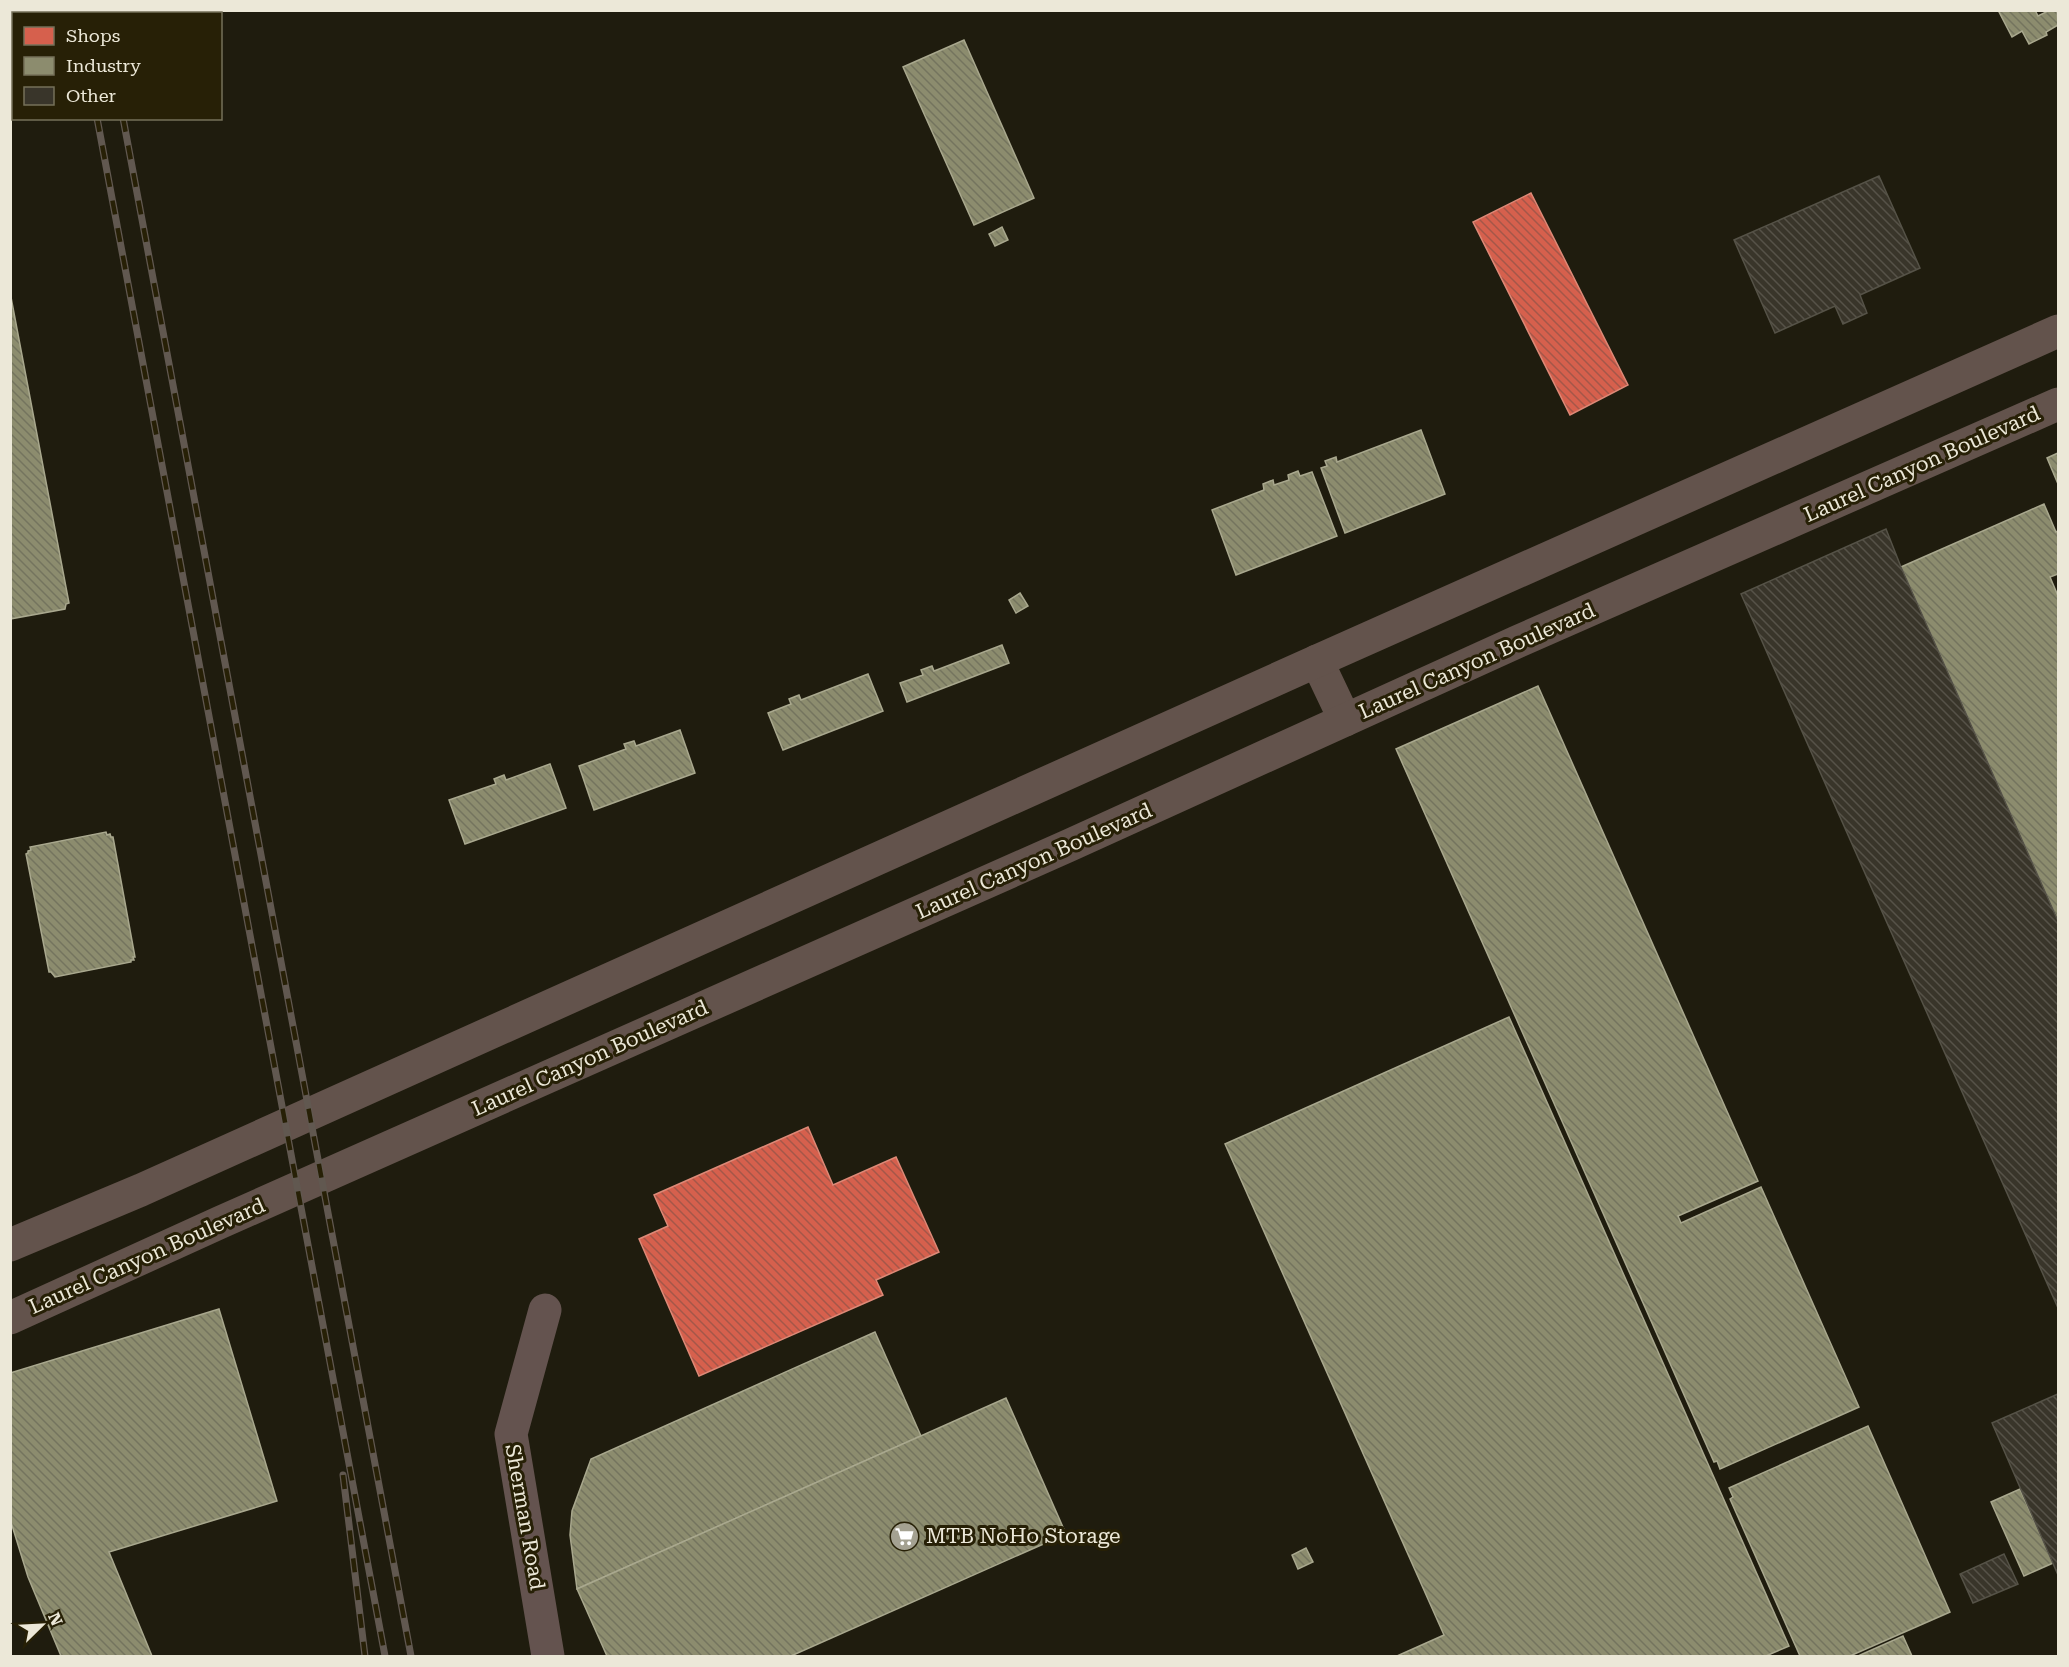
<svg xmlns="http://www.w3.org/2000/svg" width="2069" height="1667" font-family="'Roboto Serif',serif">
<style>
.shops{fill:url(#shops-back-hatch);stroke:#dd8977;stroke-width:1.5}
.industry{fill:url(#industry-back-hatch);stroke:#a9a88e;stroke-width:1.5}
.building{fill:url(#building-back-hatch);stroke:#555247;stroke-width:1.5}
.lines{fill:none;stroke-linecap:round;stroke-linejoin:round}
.street{stroke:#64534f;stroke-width:33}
.primary{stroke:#63534c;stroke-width:33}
.rail-casing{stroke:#615850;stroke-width:7}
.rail{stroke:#272006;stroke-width:4.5;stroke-dasharray:14;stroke-linecap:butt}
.labels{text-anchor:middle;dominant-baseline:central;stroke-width:6;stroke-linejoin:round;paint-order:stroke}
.street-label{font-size:21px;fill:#ece8d8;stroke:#272006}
.poi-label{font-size:21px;fill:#ece8d8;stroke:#272006;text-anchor:start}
</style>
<defs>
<pattern id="shops-back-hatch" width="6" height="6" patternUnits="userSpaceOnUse" patternTransform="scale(1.5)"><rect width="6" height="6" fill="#d6604d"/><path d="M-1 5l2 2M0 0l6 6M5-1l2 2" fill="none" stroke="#a45749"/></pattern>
<pattern id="industry-back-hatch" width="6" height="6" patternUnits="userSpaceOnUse" patternTransform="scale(1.5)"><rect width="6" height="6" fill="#8c8c6e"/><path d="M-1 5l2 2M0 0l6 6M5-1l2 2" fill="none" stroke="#74745e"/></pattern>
<pattern id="building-back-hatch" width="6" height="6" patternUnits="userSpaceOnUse" patternTransform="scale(1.5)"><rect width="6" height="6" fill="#39352a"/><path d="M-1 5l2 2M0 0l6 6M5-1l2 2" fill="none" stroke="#565248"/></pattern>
</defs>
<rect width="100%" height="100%" fill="#1f1c0e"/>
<g class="shops">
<polygon points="1531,193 1628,385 1570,415 1473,222"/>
<polygon points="808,1127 833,1185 896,1157 939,1252 876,1280 883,1295 699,1376 639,1239 668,1226 654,1195"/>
</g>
<g class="industry">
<polygon points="1998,10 2035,10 2038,16 2050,10 2057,10 2058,25 2046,32 2047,35 2029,44 2022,31 2012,37"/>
<polygon points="964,40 1034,198 974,225 903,67"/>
<polygon points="1002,227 1008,240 995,246 989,234"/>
<polygon points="10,292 69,603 66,604 65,609 10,619"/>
<polygon points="1421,430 1445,494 1345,533 1321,468 1327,466 1325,461 1336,457 1337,462"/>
<polygon points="2058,453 2058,484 2047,458"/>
<polygon points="1298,471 1300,476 1312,472 1337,536 1236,575 1212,510 1264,490 1263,484 1273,480 1274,485 1289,480 1288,475"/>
<polygon points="2044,504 2056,532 2058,531 2058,574 2050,577 2058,596 2058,921 1901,567"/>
<polygon points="1020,593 1028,606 1016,613 1009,600"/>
<polygon points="1002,645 1009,663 907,702 900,683 923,675 921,670 932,666 934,671"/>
<polygon points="868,674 883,711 783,750 768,713 791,704 789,699 799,695 801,700"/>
<polygon points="1538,686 1758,1181 1678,1216 1681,1223 1761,1187 1859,1407 1720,1469 1717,1461 1714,1462 1396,749"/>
<polygon points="680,730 695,773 594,810 579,766 626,749 624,744 634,741 636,746"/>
<polygon points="550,764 566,808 465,844 449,800 496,784 494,779 504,775 506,780"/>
<polygon points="106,832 107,835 110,834 111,837 113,837 135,957 133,957 134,960 131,960 131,962 55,977 51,972 49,972 26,854 28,853 28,851 31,850 30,847"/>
<polygon points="1509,1017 1789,1646 1766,1656 1397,1656 1444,1635 1225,1144"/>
<polygon points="219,1309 277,1501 109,1552 152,1656 61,1656 28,1577 10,1519 10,1373"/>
<polygon points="875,1332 921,1436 577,1589 570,1535 572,1511 591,1459"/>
<polygon points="1006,1398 1066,1534 791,1656 607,1656 577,1589"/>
<polygon points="1868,1426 1950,1612 1850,1656 1800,1656 1730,1499 1733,1497 1729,1488"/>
<polygon points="2020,1489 2053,1563 2024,1576 1991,1502"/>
<polygon points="1306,1548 1313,1562 1298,1569 1292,1555"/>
<polygon points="1903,1636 1912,1656 1858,1656"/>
</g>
<g class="building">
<polygon points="1879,176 1920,268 1860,295 1867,313 1843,324 1835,306 1775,333 1734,240"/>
<polygon points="1886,529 1901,567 2058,921 2058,1308 1741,594"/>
<polygon points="2058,1394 2058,1575 1992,1423"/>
<polygon points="2004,1554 2018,1584 1973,1603 1960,1574"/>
</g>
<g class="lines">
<polyline class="street" points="545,1310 511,1434 548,1656"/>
<g class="primary">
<polyline points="1317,661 1345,720"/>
<polyline points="10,1245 141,1190 1317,661 2058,331"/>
<polyline points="10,1318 221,1222 1070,845 1519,641 2058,404"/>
</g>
<defs>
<g id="rail">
<polyline points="76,10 77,14"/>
<polyline points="103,10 103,14"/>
<polyline points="97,118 385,1656"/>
<polyline points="123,118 411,1656"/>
<polyline points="343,1475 365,1656"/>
</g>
</defs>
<use href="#rail" class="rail-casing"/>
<use href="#rail" class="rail"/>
</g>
<defs>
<symbol id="supermarket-disc" viewBox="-11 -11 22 22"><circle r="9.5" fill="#a4a191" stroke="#272006"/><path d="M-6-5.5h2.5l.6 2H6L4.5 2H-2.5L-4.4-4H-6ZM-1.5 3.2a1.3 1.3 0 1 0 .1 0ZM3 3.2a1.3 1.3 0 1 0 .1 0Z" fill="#fff"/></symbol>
</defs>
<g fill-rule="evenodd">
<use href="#supermarket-disc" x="888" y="1520" width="33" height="33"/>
</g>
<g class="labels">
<g class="street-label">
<text transform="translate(1922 464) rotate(-24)">Laurel Canyon Boulevard</text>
<text transform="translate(1477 661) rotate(-24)">Laurel Canyon Boulevard</text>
<text transform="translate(1034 861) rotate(-24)">Laurel Canyon Boulevard</text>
<text transform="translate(590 1058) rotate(-24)">Laurel Canyon Boulevard</text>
<text transform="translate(147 1256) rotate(-24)">Laurel Canyon Boulevard</text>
<text transform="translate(525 1517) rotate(80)">Sherman Road</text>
</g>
<g class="poi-label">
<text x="926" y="1536">MTB NoHo Storage</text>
</g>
</g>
<rect width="2069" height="1667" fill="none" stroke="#ece8d8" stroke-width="24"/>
<rect x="12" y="12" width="210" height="108" fill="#272006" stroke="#76705a" stroke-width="1.5"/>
<rect x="24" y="27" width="30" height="18" fill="#d6604d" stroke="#76705a" stroke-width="1.5"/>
<text x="66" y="42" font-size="18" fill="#ece8d8">Shops</text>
<rect x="24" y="57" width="30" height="18" fill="#8c8c6e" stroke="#76705a" stroke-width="1.5"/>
<text x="66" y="72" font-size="18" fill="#ece8d8">Industry</text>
<rect x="24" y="87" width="30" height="18" fill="#39352a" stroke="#76705a" stroke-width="1.5"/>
<text x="66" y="102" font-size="18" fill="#ece8d8">Other</text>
<g transform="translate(42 1625) rotate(66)" stroke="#272006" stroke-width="4.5" paint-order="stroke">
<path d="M0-4.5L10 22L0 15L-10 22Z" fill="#ece8d8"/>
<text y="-9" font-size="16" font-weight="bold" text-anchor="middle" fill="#ece8d8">N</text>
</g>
</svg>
